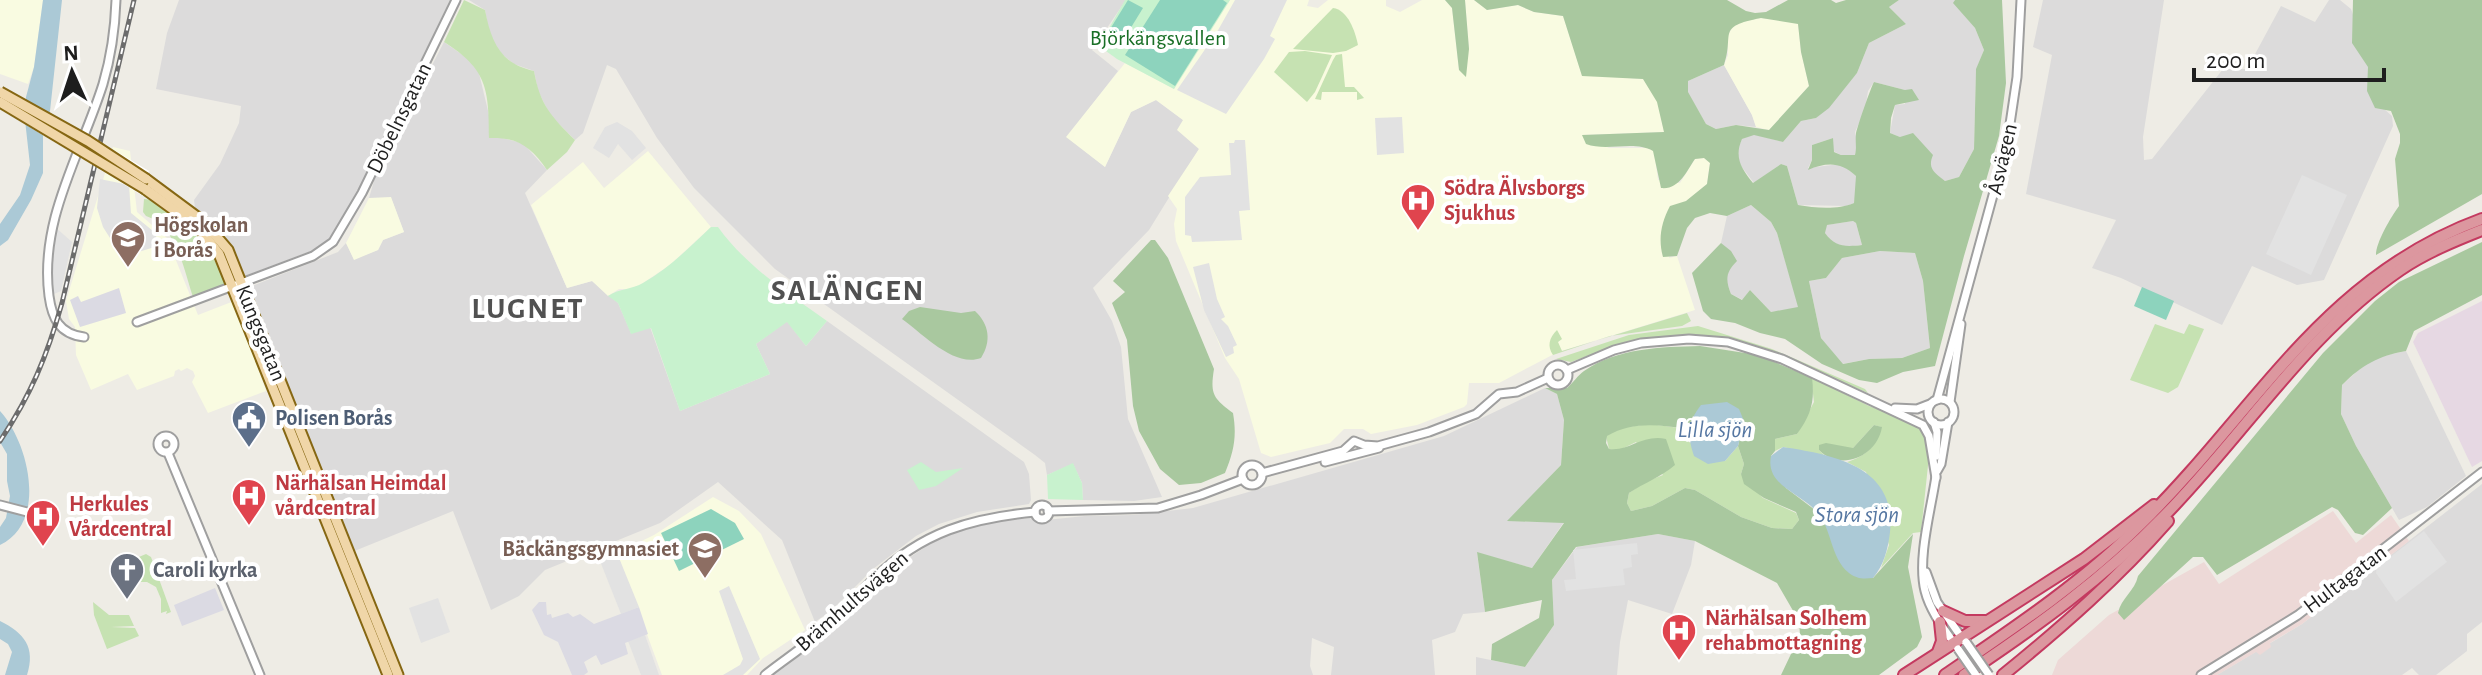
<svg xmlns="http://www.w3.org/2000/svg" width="2482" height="675" font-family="'Alegreya Sans',sans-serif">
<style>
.residential{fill:#dcdbdb}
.commercial{fill:#edd9d7}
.industrial{fill:#e6d8e3}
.education{fill:#f9fbe1}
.grass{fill:#c6e2b2}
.forest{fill:#a9c89f;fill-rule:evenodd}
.park{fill:#c8f2ce}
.pitch{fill:#8dd3bd}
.parking{fill:#e2e2e2}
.plaza{fill:#dbdae3}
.water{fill:#abc9d6}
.pier{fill:#fff}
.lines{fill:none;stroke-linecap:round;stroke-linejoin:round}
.tertiary-casing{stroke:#9f9f9f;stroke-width:11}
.primary-casing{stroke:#866713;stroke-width:13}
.motorway-casing{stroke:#c43a60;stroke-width:14}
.tertiary{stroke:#fff;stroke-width:7}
.primary{stroke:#f0d6a8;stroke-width:9}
.motorway{stroke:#dc979f;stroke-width:10}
.rail-casing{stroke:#6c6c6c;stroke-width:5}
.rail{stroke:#fff;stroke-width:2;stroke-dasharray:6;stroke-linecap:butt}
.tertiary-bridge-casing{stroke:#9f9f9f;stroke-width:11;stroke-linecap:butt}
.primary-bridge-casing{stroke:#866713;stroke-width:13;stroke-linecap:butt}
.tertiary-bridge{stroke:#fff;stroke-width:7}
.primary-bridge{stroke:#f0d6a8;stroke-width:9}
.labels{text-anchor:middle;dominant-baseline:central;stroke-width:8;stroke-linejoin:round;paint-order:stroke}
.park-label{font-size:22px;fill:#196f26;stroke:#fff}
.street-label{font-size:22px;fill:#1e1e1e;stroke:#fff}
.health-label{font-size:22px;font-weight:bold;fill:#be3a42;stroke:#fff;text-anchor:start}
.education-label{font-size:22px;font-weight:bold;fill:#785e54;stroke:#fff;text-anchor:start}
.service-label{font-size:22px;font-weight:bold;fill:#4e5e75;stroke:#fff;text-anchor:start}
.worship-label{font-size:22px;font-weight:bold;fill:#5b616d;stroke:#fff;text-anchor:start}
.water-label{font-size:24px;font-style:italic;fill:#5677a2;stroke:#fff}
.district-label{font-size:30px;font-weight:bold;letter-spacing:2px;fill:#515151;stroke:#fff}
</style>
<rect width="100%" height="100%" fill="#eeece5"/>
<g class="residential">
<polygon points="179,0 450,0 363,181 329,241 322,247 242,277 227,240 195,208 194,200 220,164 239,123 241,106 156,89 167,33"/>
<polygon points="469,0 1126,0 1092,50 1118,71 1067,137 1105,167 1131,112 1156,100 1183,120 1199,149 1149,230 1093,288 1112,321 1121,347 1128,419 1162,497 1134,501 1083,500 1082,483 1073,464 1047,475 1045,463 1035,455 775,269 694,188 657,138 616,69 607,65 583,133 575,140 550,115 538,91 534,71 514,64 499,52 489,34 485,10"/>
<polygon points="1899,0 1955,0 1954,3 1975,28 1984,50 1976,70 1974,149 1959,177 1945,181 1932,172 1930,163 1900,137 1890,133 1895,105 1905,104 1905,90 1874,82 1868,91 1865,110 1855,132 1858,144 1855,155 1841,155 1833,151 1833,138 1812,145 1812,160 1808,168 1840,164 1848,169 1856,176 1857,190 1854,203 1847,206 1798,205 1787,166 1781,164 1754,183 1738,162 1738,148 1742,139 1754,134 1783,142 1801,121 1816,118 1857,73 1869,43 1906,24 1889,7"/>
<polygon points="2043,0 2164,0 2143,137 2144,160 2152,159 2223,69 2247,69 2281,6 2315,22 2329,0 2340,0 2351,9 2367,54 2375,101 2392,116 2393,126 2324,280 2297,285 2252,266 2222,325 2121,278 2092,268 2116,220 2026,194 2052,55 2033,47"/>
<polygon points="444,42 467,58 478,69 489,115 502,138 523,143 547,170 525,193 567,288 592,281 618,303 631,333 650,327 680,411 770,374 756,344 787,321 806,346 827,321 1024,462 1029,474 1031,500 1029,504 977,512 939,524 916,536 873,569 832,610 815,622 782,540 718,482 660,523 545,570 519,596 491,610 453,511 352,552 247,288 338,252 346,243 354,259 378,250 383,240 404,232 391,198 369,198 376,174"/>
<polygon points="1724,65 1752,115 1756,127 1736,125 1716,129 1706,124 1687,92 1688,81"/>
<polygon points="1751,205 1771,222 1777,233 1799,308 1771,312 1750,290 1743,300 1731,294 1726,281 1728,270 1721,243 1727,216"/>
<polygon points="1853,221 1856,223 1862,245 1846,247 1832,243 1825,233 1826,225"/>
<polygon points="1880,251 1915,253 1923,281 1930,348 1902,358 1869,359 1842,364 1821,338 1809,281 1826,278 1842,258"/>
<polygon points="2406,351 2466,476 2427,507 2399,520 2356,446 2341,414 2342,385 2365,364 2382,356"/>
<polygon points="1545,388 1557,394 1564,420 1561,465 1508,521 1564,522 1532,568 1477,553 1485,612 1463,614 1455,632 1432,640 1435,675 1331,675 1334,647 1312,638 1310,666 1313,675 769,675 830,630 883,575 939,538 980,525 1007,520 1030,518 1036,521 1085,516 1133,515 1193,508 1444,436"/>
<polygon points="2482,484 2482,622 2467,634 2467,651 2436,675 2419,675 2412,668 2402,675 2217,675 2302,624"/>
<polygon points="1658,534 1695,541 1691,565 1672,614 1628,600 1620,642 1617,675 1476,675 1476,657 1525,667 1554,625 1552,580 1577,547"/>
</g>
<polygon class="commercial" points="2333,511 2356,543 2391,515 2409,541 2302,624 2270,643 2271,647 2260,655 2256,652 2217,675 2052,675 2058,660 2109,615 2204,562 2219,584"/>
<polygon class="industrial" points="2482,301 2482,461 2472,467 2413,342 2418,333"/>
<g class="education">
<polygon points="0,0 43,0 34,67 28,84 0,74"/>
<polygon points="1230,0 1309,0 1307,6 1318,8 1328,0 1386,0 1386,6 1400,12 1422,0 1445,0 1452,8 1459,70 1469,49 1465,0 1474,0 1487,10 1518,5 1534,12 1563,16 1582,75 1643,79 1658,102 1664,132 1582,135 1609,148 1647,148 1654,151 1658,180 1680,183 1695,159 1704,158 1710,163 1707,184 1686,201 1669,258 1677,256 1695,310 1558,352 1499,383 1469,383 1467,404 1464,407 1417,425 1371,434 1363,429 1344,429 1330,443 1271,457 1261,453 1239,379 1225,358 1176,241 1174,224 1177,209 1168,196 1199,149 1177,130 1183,120 1156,100 1131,112 1105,167 1066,137 1125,63 1174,89"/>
<polygon points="1761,18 1798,23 1801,52 1809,86 1769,130 1756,127 1752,115 1724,65 1728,55 1727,36 1733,27 1737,23"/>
<polygon points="113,147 130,151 137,212 167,238 198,315 234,301 266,391 208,413 192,382 195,376 193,371 187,368 181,371 179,369 175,371 174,376 137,390 128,374 91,390 76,355 75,327 69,319 66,301"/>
<polygon points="648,151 711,227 670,265 640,285 630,289 619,289 608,296 592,281 567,288 531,205 583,162 604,188"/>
<polygon points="391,197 404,232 383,240 378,250 354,260 346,243 369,198"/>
<polygon points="713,497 739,511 761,534 805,630 763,658 747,675 662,675 617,553 654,535"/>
</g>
<g class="grass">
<path d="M464 0 485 10C491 41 500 64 534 71 540 105 551 116 575 140L567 152 547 170C531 147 518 137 489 138 489 89 487 69 444 42Z"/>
<path d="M1333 8C1348 10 1355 31 1358 45L1346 51 1333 53 1293 49Z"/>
<polygon points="1305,51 1332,55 1315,92 1307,102 1274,72 1289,52"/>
<polygon points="1342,54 1345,87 1354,87 1364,98 1357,100 1357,92 1322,92 1321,100 1315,99 1333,60 1336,55"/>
<path d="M144 199 153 200 203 239 227 284 193 297C184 271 177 226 146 216L143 212Z"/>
<path d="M1687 313 1691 321 1682 326 1610 336 1553 355C1547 346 1549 338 1557 330L1562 339 1558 342 1562 351Z"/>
<polygon points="2155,324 2184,334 2189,324 2204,329 2178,387 2168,393 2130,380"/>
<polygon points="1698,326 1772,349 1865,389 1868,393 1758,346 1705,335 1628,341 1571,362 1556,359 1629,335"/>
<path d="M1811 377 1869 406 1908 420 1918 425 1925 435 1929 456 1921 532 1913 533 1881 568 1889 545 1866 472 1847 462C1864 457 1878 446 1881 427L1874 425 1853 448 1819 450 1825 456 1783 447 1775 451V439L1797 434 1814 402Z"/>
<polygon points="1649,424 1688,429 1689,442 1725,461 1738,446 1744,464 1741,474 1763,498 1796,513 1799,520 1792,529 1772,528 1741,517 1695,490 1685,488 1652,506 1631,511 1627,503 1629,493 1645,482 1663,475 1636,442 1618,451 1609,449 1606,436 1620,428"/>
<polygon points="146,554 151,557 171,612 166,614 167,611 161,613 161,599 156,587 147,582 126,582 122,564"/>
<polygon points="93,602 109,615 129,615 134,626 111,627 135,628 139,636 107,649 94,615"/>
</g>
<g class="forest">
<polygon points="1445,0 1465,0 1469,49 1466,77 1459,70 1452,8"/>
<path d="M1474 0H1727L1746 11 1755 13 1766 12 1788 0H1831L1836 3 1846 0H1899L1889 7 1906 24 1869 43 1857 73 1829 108 1816 118 1801 121 1783 142 1754 135 1742 139C1734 157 1741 168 1753 183L1781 164 1787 166 1798 205C1815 208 1838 210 1854 203L1856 176C1841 162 1827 162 1808 170L1812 160V145L1833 138 1834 152 1841 155H1855C1857 146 1855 143 1856 134 1856 130 1871 87 1874 82L1905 90 1912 89 1919 100 1895 105 1891 118 1890 133 1900 137 1913 133 1933 155C1927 169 1935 173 1945 181L1959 177 1974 149 1976 69 1984 50 1975 28 1953 3 1955 0H2002L2006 83 1999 136 1964 256 1935 366 1903 372 1877 383 1859 380 1822 364 1785 339 1760 333 1735 323 1711 319 1703 311 1692 273 1721 243 1731 251 1737 261C1726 272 1725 279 1731 294L1742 300 1750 290 1771 312 1798 307 1777 233 1771 222 1751 205 1727 216 1710 213 1695 218 1687 228 1677 256 1663 257C1658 239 1661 223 1670 206L1686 201 1707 184 1710 163 1704 158 1695 159C1686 172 1679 190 1661 188L1653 151C1634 140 1607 152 1586 144L1582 135 1664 132 1657 102 1643 79 1582 76 1563 16 1534 12 1518 5 1487 10ZM1761 18 1798 24 1801 52 1809 86 1769 130 1736 125 1716 129 1706 124 1688 92V81L1724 65C1735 33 1715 27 1761 18ZM1853 221 1856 223 1862 245C1845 247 1835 247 1825 233L1827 225ZM1880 251 1915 253 1923 281 1930 348 1902 358 1869 359 1843 364 1821 338 1809 281 1826 278 1842 258Z"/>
<path d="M2353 0H2482V194L2376 255C2376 242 2391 217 2399 206L2395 159 2400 143V134L2391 111 2375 108 2367 91 2368 67 2352 43Z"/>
<path d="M1151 240H1155L1168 258 1214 369C1210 394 1213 398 1233 413 1237 436 1234 451 1225 473L1201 483 1179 485 1160 469 1139 431 1133 406 1127 340 1112 303 1125 292 1113 281Z"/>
<path d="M2482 242V295L2414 331 2406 351C2378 356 2362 365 2342 385L2341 414 2356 446 2392 508 2363 535 2355 533 2338 510 2332 507 2217 575 2203 557H2193L2124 620 2118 613C2121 598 2135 591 2138 576L2323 353 2375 301 2399 282Z"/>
<path d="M920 307 961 313 975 311C989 324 992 341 981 358 954 368 922 333 902 319L909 311Z"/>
<path d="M1700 346 1758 355 1812 378C1815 401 1811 415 1797 434L1775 439V451L1771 456 1786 488 1819 513 1873 578 1913 534 1908 567 1922 637 1917 647 1879 675H1781L1800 635 1799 621 1777 583 1695 541 1658 534 1576 547 1552 580 1554 625 1525 667 1491 660 1492 644 1539 618 1542 600 1485 612 1477 552 1532 568 1564 523 1507 521 1561 465 1564 420 1557 394 1545 388H1567C1573 383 1578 375 1584 371 1617 348 1661 347 1700 346ZM1693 416 1744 421 1738 446 1744 464 1741 474 1744 484 1764 498 1796 512 1799 520 1792 529 1772 528 1741 517 1695 490 1685 488 1652 506 1631 511 1627 503 1629 493C1644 483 1661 477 1675 465L1666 439C1642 434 1629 452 1609 449L1606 443 1607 436C1633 421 1659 425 1688 429Z"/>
<path d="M1874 425 1882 427C1877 457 1840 472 1819 450V445L1826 443 1853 448Z"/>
</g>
<g class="park">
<polygon points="1125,0 1230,0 1174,89 1117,59 1099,46"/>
<path d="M711 227H718C746 266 789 294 827 321L806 346 787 322 756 344 770 374 680 411 651 328 631 334 618 303 608 296C620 288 631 290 643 283 669 268 689 248 711 227Z"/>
<polygon points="921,462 936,472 963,468 936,486 919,490 907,470"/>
<polygon points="1073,463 1082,483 1083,500 1048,499 1047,475"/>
</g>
<g class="pitch">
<polygon points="1128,0 1143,8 1119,47 1104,39"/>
<polygon points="1160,0 1223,0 1227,3 1175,86 1125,55"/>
<polygon points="2142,287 2174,301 2166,320 2134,306"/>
<polygon points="711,509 735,523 744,539 679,571 661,533"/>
</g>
<g class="parking">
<polygon points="1235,0 1287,0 1270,36 1275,39 1264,59 1226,114 1177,90 1217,32"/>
<polygon points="1402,117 1404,153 1377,155 1375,118"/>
<polygon points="617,122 632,131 646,148 632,160 618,144 609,158 593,148 605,127"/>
<polygon points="1235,140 1245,140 1250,210 1239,211 1242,240 1192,242 1191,236 1185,235 1185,197 1200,177 1231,175 1229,143 1234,143"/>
<polygon points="2302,175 2347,195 2311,275 2266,254"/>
<polygon points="100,179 129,185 131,213 153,231 161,245 132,254 110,238 103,227 97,208"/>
<polygon points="55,227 72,242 61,291 54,294 52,272"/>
<polygon points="1209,263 1217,299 1225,317 1221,319 1228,326 1237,345 1233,347 1234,353 1226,357 1204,310 1193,267"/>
<polygon points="2424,531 2447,562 2396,602 2376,573 2377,567"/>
<polygon points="1637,543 1638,554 1631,555 1632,567 1623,569 1625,585 1566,591 1564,580 1576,579 1573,550"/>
<polygon points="617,553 639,607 621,614 600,561"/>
<polygon points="729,586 760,659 743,675 723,675 740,665 743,659 719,591"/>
<polygon points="438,598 450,632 421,643 409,608"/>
<polygon points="645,635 659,675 641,675 628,641"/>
</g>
<g class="plaza">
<polygon points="119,288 126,313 80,327 70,300 78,296 81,302"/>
<polygon points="215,588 224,610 182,626 174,605"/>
<polygon points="539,602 546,602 547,615 551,614 552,618 568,613 573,617 580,614 594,624 639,607 648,634 625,643 628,654 601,665 596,655 584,662 588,672 584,675 572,675 558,642 544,635 532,610"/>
</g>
<g class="water">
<polygon points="43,0 62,0 50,111 43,133 43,173 31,200 8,240 0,246 0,224 20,195 30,165 25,120 26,97 34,67"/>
<path d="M1727 402 1739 409 1744 421 1738 446 1725 461 1708 464 1694 456C1687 435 1687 423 1701 405Z"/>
<path d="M0 411C29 443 48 522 0 545V527L6 518 10 496 7 481V454L0 442Z"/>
<path d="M1783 447C1835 455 1897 467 1890 532 1888 549 1884 565 1873 578 1863 579 1857 579 1849 573 1830 558 1832 527 1816 511 1800 493 1765 485 1771 456Z"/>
<path d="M0 621C24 633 36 647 27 675H5L12 652 8 644 0 639Z"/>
</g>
<polygon class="pier" points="0,88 94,138 149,171 143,196 0,109"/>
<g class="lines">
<defs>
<g id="tertiary">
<polyline points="137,322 313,256 333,242 362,193 456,0"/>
<path d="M84 337C59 334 52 318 49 296 39 220 81 154 103 84 111 57 115 29 116 0"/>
<circle cx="1558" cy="375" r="10"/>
<polyline points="1567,370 1614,350 1641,343 1689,339 1728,342 1782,359 1923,425 1929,436 1936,478"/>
<circle cx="1941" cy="412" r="13"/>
<polyline points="1937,400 2007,144 2017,77 2021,0"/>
<polyline points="1950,402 1961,324"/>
<polyline points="1895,408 1917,409 1930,404"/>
<polyline points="1934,422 1937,432 1936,456"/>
<circle cx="166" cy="444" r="8"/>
<polyline points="168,453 260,675"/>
<polyline points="1325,462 1379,448"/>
<circle cx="1252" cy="475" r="10"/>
<polyline points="1937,471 1941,464 1948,422"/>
<polyline points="1262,473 1343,451 1354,441 1364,445 1378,446 1429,432 1476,414 1499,394 1517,392 1548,378"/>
<path d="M1936 476C1931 510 1917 558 1925 591 1930 611 1944 629 1956 646"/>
<polyline points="0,505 35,514"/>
<circle cx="1042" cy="512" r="7"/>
<polyline points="1048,511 1158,508 1201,495 1243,479"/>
<polyline points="1926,572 1937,602 1964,641"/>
<path d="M765 675C785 659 809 644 827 626 844 610 858 593 875 578 922 532 971 518 1035 512"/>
<polyline points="2201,675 2298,615 2482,472"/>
</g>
<g id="primary">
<polyline points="146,179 204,222 228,250 398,675"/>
<polyline points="145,189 199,228 219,254 388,675"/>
</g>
<g id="motorway">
<polyline points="1943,611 1965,621 1985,621"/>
<polyline points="1938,652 1942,641 1940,622"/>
<polyline points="1904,675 2084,559 2154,505"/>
<path d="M1945 675C2014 628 2083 582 2142 523 2256 411 2323 277 2482 219"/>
<path d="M1964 675C2036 627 2104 578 2164 516 2244 435 2305 335 2400 270 2425 253 2454 241 2482 230"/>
<path d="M2003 675C2062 627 2118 578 2168 521"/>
</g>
</defs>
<use href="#tertiary" class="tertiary-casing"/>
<use href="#primary" class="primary-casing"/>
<use href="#motorway" class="motorway-casing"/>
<use href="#tertiary" class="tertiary"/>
<use href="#primary" class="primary"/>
<use href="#motorway" class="motorway"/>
<defs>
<path id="rail" d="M0 441C31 395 47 356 62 303L134 0"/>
</defs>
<use href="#rail" class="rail-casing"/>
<use href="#rail" class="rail"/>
<defs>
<g id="tertiary-bridge">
<polyline points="1966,642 1989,675"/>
<polyline points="1958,649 1976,675"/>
</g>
<g id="primary-bridge">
<polyline points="0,92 88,141 146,179"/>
<polyline points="0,102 145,189"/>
</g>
</defs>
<use href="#tertiary-bridge" class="tertiary-bridge-casing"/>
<use href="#primary-bridge" class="primary-bridge-casing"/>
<use href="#tertiary-bridge" class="tertiary-bridge"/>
<use href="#primary-bridge" class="primary-bridge"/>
</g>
<defs>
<symbol id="hospital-pin" viewBox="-11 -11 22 30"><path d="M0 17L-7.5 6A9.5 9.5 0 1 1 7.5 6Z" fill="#e0444e" stroke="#fff"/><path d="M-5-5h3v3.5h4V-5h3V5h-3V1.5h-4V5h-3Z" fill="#fff"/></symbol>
<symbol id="university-pin" viewBox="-11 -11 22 30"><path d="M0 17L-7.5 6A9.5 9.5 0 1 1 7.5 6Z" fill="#8d6e63" stroke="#fff"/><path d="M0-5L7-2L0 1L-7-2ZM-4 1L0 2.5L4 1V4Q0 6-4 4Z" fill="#fff"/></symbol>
<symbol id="civic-pin" viewBox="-11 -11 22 30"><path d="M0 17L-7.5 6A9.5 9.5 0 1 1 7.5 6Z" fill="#5c6f8a" stroke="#fff"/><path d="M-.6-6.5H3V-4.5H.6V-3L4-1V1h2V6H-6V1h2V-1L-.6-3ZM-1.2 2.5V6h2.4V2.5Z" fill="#fff"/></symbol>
<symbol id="school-pin" viewBox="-11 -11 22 30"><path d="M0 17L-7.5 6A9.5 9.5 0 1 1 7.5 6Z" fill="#8d6e63" stroke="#fff"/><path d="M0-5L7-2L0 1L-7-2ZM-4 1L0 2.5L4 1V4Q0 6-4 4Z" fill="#fff"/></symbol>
<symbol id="church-pin" viewBox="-11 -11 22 30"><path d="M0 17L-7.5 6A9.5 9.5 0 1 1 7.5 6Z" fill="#6b7280" stroke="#fff"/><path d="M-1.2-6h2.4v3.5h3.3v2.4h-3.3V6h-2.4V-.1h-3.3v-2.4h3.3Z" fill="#fff"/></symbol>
</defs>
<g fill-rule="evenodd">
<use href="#hospital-pin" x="1398" y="181" width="40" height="54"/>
<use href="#university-pin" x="108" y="218" width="40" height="54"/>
<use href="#civic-pin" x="229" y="398" width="40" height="54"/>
<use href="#hospital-pin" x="229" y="476" width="40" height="54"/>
<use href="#hospital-pin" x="23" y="497" width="40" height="54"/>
<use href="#school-pin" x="685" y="529" width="40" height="54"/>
<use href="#church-pin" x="107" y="550" width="40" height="54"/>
<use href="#hospital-pin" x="1659" y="611" width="40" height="54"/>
</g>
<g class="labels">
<g class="park-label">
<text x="1158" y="38">Björkängsvallen</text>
</g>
<g class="street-label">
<text transform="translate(399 118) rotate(-64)">Döbelnsgatan</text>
<text transform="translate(2002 159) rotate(-77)">Åsvägen</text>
<text transform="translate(261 333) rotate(68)">Kungsgatan</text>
<text transform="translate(2345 579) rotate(-37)">Hultagatan</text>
<text transform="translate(852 601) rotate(-41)">Brämhultsvägen</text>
</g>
<g class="health-label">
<text x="1444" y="188">Södra Älvsborgs<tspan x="1444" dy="25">Sjukhus</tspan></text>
<text x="275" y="483">Närhälsan Heimdal<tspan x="275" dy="25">vårdcentral</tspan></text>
<text x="69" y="504">Herkules<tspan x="69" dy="25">Vårdcentral</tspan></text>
<text x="1705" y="618">Närhälsan Solhem<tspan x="1705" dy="25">rehabmottagning</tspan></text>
</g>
<g class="education-label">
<text x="154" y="225">Högskolan<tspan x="154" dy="25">i Borås</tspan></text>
<text x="679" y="549" text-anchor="end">Bäckängsgymnasiet</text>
</g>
<g class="service-label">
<text x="275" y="418">Polisen Borås</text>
</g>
<g class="worship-label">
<text x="153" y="570">Caroli kyrka</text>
</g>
<g class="water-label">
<text x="1715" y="430">Lilla sjön</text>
<text x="1857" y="515">Stora sjön</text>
</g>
<g class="district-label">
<text x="848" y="291">SALÄNGEN</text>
<text x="528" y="309">LUGNET</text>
</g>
</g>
<g transform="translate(72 72) rotate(357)" stroke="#ffffff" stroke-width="6" paint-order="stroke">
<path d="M0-6L14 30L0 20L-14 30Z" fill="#1e1e1e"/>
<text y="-12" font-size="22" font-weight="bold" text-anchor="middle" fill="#1e1e1e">N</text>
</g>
<path d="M2194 68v12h190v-12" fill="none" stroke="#1e1e1e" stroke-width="4"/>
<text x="2206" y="68" font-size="24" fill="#1e1e1e" stroke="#ffffff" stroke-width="6" paint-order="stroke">200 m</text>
</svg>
